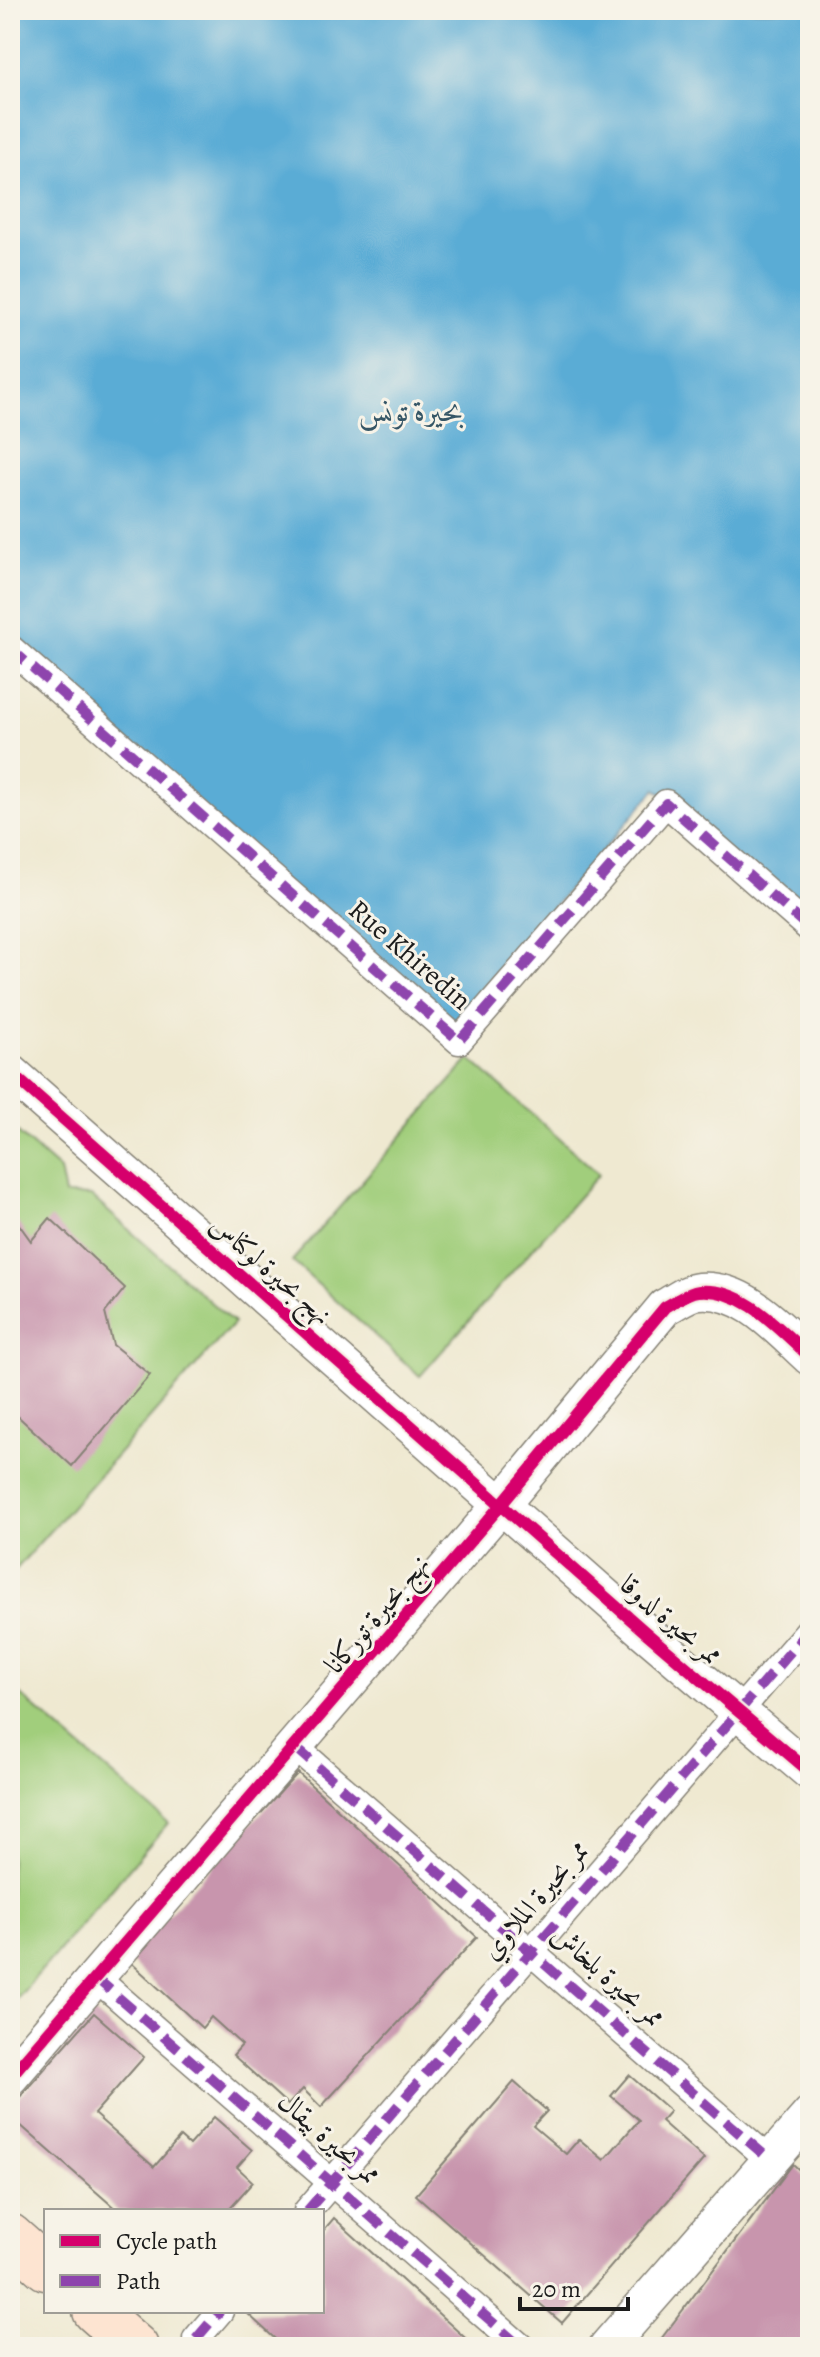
<svg xmlns="http://www.w3.org/2000/svg" width="820" height="2357" font-family="Alegreya,Amiri,serif">
<style>
.green{fill:#a1ce7b;stroke:#5e754c;stroke-width:2}
.water{fill:#5aacd5;stroke:#3b6478;stroke-width:2}
.building{fill:#c895ad}
.lines{fill:none;stroke-linecap:round;stroke-linejoin:round}
.pedestrian-casing{stroke:#868276;stroke-width:29}
.minor-casing{stroke:#868276;stroke-width:39}
.secondary-casing{stroke:#868276;stroke-width:47}
.pedestrian{stroke:#fff;stroke-width:26}
.minor{stroke:#fff;stroke-width:36}
.secondary{stroke:#fde4d1;stroke-width:44}
.quiet{stroke:#8e44ad;stroke-width:10;stroke-dasharray:20 10;stroke-linecap:butt}
.cycleway-casing{stroke:#f7f3e8;stroke-width:17}
.cycleway{stroke:#d6006c;stroke-width:12}
.labels{text-anchor:middle;dominant-baseline:central;stroke-width:6;stroke-linejoin:round;paint-order:stroke}
.street-label{font-size:28px;fill:#1c1c1c;stroke:#f7f3e8}
.water-label{font-size:30px;font-style:italic;fill:#355666;stroke:#f7f3e8}
</style>
<rect width="100%" height="100%" fill="#f7f3e8"/>
<filter id="ink" filterUnits="userSpaceOnUse"><feTurbulence type="fractalNoise" baseFrequency=".0125" numOctaves="2"/><feDisplacementMap in="SourceGraphic" scale="16" xChannelSelector="R" yChannelSelector="G"/><feConvolveMatrix kernelMatrix="1 2 1 2 8 2 1 2 1" color-interpolation-filters="sRGB"/></filter>
<filter id="wash" filterUnits="userSpaceOnUse"><feTurbulence type="fractalNoise" baseFrequency=".006" numOctaves="4" result="noise"/><feDisplacementMap in="SourceGraphic" scale="32" xChannelSelector="R" yChannelSelector="G"/><feGaussianBlur stdDeviation="1.8" result="paint"/><feColorMatrix in="noise" values="0 0 0 0 0 0 0 0 0 0 0 0 0 0 0 0 0 1.4 0 .05"/><feComposite in="paint" operator="in"/></filter>
<g filter="url(#wash)">
<rect width="100%" height="100%" fill="#efe9d1"/>
<g class="green">
<polygon points="470,1059 599,1174 420,1376 292,1261"/>
<polygon points="10,1126 60,1170 65,1195 91,1196 234,1323 10,1576"/>
<polygon points="10,1686 168,1823 10,2007"/>
</g>
<polygon class="water" points="10,10 810,10 810,923 656,789 447,1029 10,635"/>
<g id="blocks">
<g class="building">
<polygon points="10,1212 31,1241 50,1218 125,1288 105,1313 113,1345 150,1375 72,1466 10,1409"/>
<polygon points="298,1773 477,1937 321,2107 303,2089 288,2105 233,2055 242,2045 211,2017 202,2028 127,1959"/>
<polygon points="94,2013 144,2057 94,2114 154,2167 180,2137 189,2145 214,2117 252,2150 237,2167 253,2182 227,2211 118,2211 10,2116 10,2108"/>
<polygon points="629,2075 670,2111 661,2121 704,2159 562,2323 416,2195 514,2082 547,2111 533,2126 566,2154 579,2139 604,2160 639,2120 611,2096"/>
<polygon points="793,2164 810,2180 810,2347 655,2347"/>
<polygon points="334,2218 475,2347 284,2347 248,2314 322,2311 322,2232"/>
</g>
</g>
</g>
<g filter="url(#ink)">
<use href="#blocks" fill-opacity="0" stroke="#868276" stroke-width="2"/>
<g class="lines">
<defs>
<g id="pedestrian">
<polyline points="10,648 459,1041 666,803 810,929"/>
<polyline points="295,1747 770,2160"/>
<polyline points="95,1977 521,2347"/>
<polyline points="307,2211 810,1629"/>
<polyline points="196,2339 220,2311"/>
</g>
<g id="minor">
<polyline points="10,1072 644,1631 810,1772"/>
<path d="M10 2077 501 1505 665 1307C675 1302 688 1292 699 1291 744 1287 780 1330 810 1357"/>
<polyline points="607,2347 810,2115"/>
</g>
<g id="secondary">
<polyline points="10,2236 46,2268"/>
<polyline points="95,2311 136,2347"/>
</g>
</defs>
<use href="#pedestrian" class="pedestrian-casing"/>
<use href="#minor" class="minor-casing"/>
<use href="#secondary" class="secondary-casing"/>
<use href="#pedestrian" class="pedestrian"/>
<use href="#minor" class="minor"/>
<use href="#secondary" class="secondary"/>
<g class="quiet">
<polyline points="10,648 459,1041 666,803 810,929"/>
<polyline points="295,1747 770,2160"/>
<polyline points="95,1977 521,2347"/>
<polyline points="307,2211 810,1629"/>
<polyline points="196,2339 220,2311"/>
</g>
<defs>
<g id="cycleway">
<polyline points="10,1072 644,1631 810,1772"/>
<path d="M10 2077 501 1505 665 1307C675 1302 688 1292 699 1291 744 1287 780 1330 810 1357"/>
</g>
</defs>
<use href="#cycleway" class="cycleway-casing"/>
<use href="#cycleway" class="cycleway"/>
</g>
</g>
<g class="labels">
<g class="street-label">
<text transform="translate(410 955) rotate(41)">Rue Khiredin</text>
<text transform="translate(271 1270) rotate(41)">نهج بحيرة لوكناس</text>
<text transform="translate(377 1614) rotate(-50)">نهج بحيرة توركانا</text>
<text transform="translate(671 1620) rotate(40)">ممر بحيرة لدوقا</text>
<text transform="translate(535 1900) rotate(-49)">ممر بحيرة الملاوي</text>
<text transform="translate(608 1976) rotate(41)">ممر بحيرة بلخاش</text>
<text transform="translate(329 2138) rotate(41)">ممر بحيرة بيقال</text>
</g>
<g class="water-label">
<text x="411" y="411">بحيرة تونس</text>
</g>
</g>
<rect width="820" height="2357" fill="none" stroke="#f7f3e8" stroke-width="40"/>
<rect x="44" y="2209" width="280" height="104" fill="#f7f3e8" stroke="#9f9d96" stroke-width="2"/>
<rect x="60" y="2235" width="40" height="12" fill="#d6006c" stroke="#9f9d96" stroke-width="2"/>
<text x="116" y="2249" font-size="24" fill="#1c1c1c">Cycle path</text>
<rect x="60" y="2275" width="40" height="12" fill="#8e44ad" stroke="#9f9d96" stroke-width="2"/>
<text x="116" y="2289" font-size="24" fill="#1c1c1c">Path</text>
<path d="M520 2297v12h108v-12" fill="none" stroke="#1c1c1c" stroke-width="4"/>
<text x="532" y="2297" font-size="24" fill="#1c1c1c" stroke="#f7f3e8" stroke-width="6" paint-order="stroke">20 m</text>
</svg>
